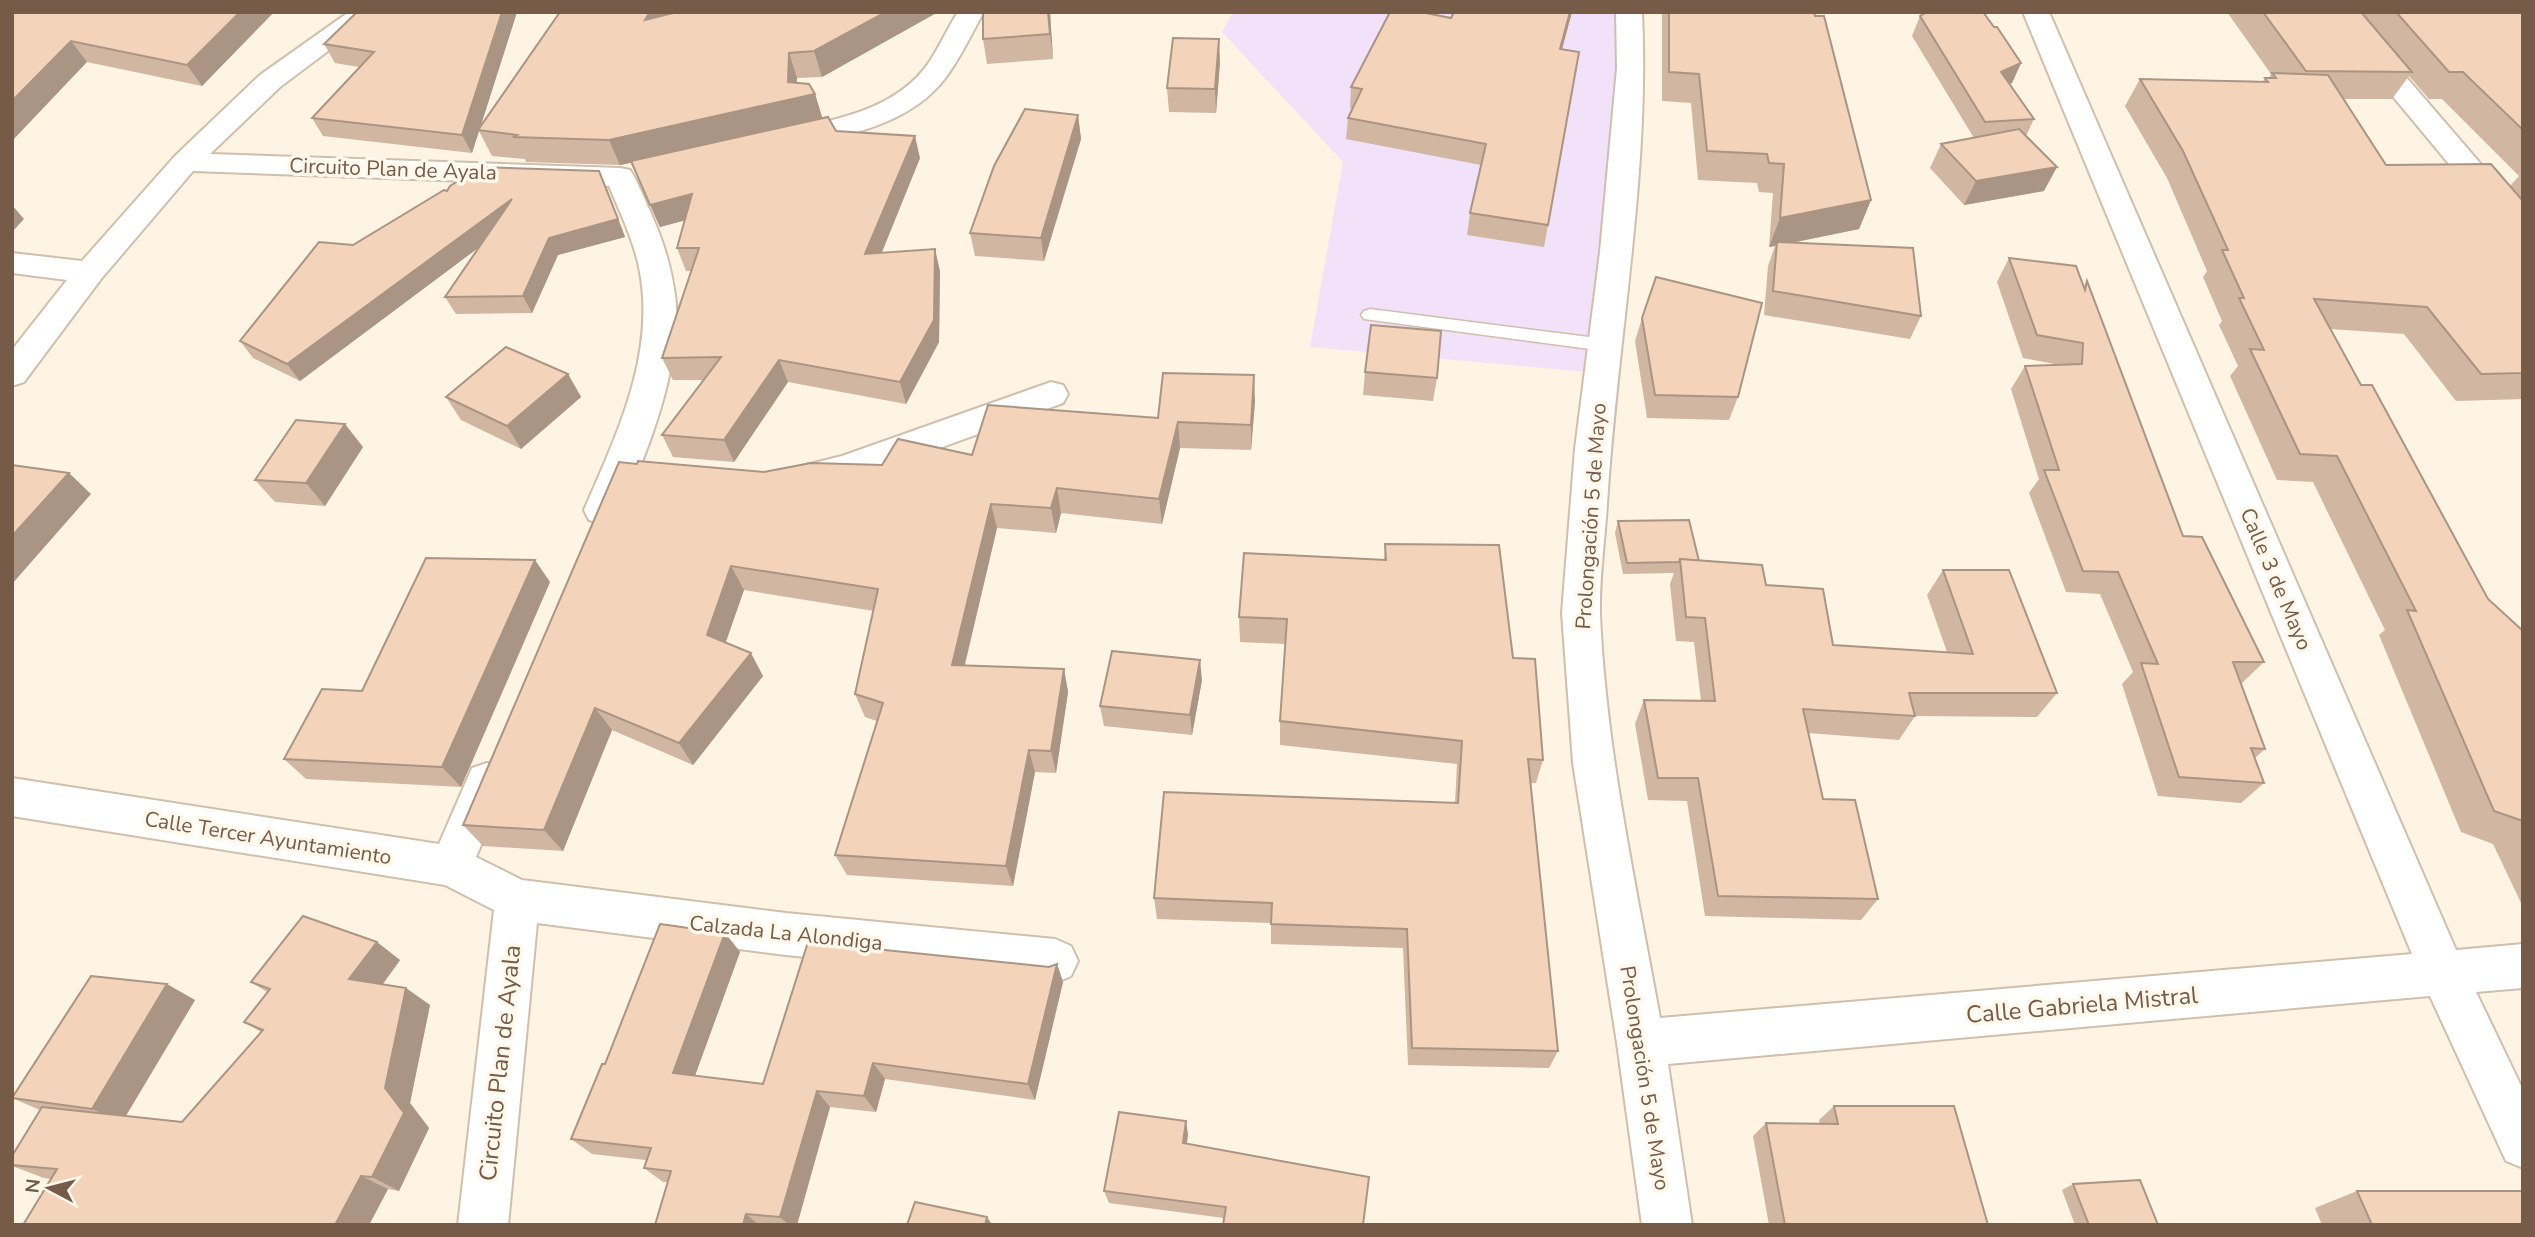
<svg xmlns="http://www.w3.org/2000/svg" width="2535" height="1237" font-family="'Nunito Sans',sans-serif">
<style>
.education{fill:#f1e1f9}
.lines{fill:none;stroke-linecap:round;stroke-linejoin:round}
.lane-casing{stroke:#d0bfad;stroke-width:3}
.street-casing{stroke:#d0bfad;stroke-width:4}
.lane{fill:#fff;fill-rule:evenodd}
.street{fill:#fff;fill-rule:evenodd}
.wall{fill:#d1b6a1;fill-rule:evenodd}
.shaded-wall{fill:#aa9483}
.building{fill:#f3d4bb;stroke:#aa9483;stroke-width:2}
.labels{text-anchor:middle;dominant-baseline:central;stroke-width:7;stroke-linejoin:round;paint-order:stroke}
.street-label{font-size:21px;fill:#765b49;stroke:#fff8eb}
.near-street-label{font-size:24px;fill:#765b49;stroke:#fff8eb}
</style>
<rect width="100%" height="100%" fill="#fdf4e4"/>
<polygon class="education" points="1233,12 1619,12 1620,71 1588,372 1310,347 1343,162 1222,32"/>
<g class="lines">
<defs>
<polygon id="lane" points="1370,309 1605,339 1611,341 1614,345 1611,349 1605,351 1364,319 1361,315 1364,311"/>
<g id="street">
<path d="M349 12H380L280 87 210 154 620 168 630 170C638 182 643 196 649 209 662 237 671 265 675 295 684 361 646 462 615 520L602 524 589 520 584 510C617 434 657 352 639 267 633 239 620 212 609 186L193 171 101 279 24 382 12 386V350L67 280 12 273V253L82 261 175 156 260 75Z"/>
<path d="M958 12H984C971 34 961 57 946 77 909 127 840 137 783 149L773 146 769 140 773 134C828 120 892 114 928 64 939 48 947 29 958 12Z"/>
<path d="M1616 12H1642C1650 176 1617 340 1607 504 1605 540 1599 578 1600 615 1606 750 1636 885 1660 1018L2412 954 2023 12H2049L2456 950 2523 944V988L2476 992 2523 1090V1168L2506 1161 2430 996 1668 1064 1692 1225H1642L1617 1043 1573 763 1562 613 1575 449 1600 252 1617 68Z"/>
<polygon points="2323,12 2350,12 2523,213 2523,243 2512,240"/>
<polygon points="1051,382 1063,385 1068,394 1063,403 860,477 807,490 794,486 789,477 794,468 842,456"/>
<polygon points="487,763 502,768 508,781 476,857 522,880 786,913 1055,939 1071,946 1078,961 1071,976 1055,983 786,955 537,923 508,1225 458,1225 494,910 445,885 12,816 12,778 439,844 472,768"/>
</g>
</defs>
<use href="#lane" class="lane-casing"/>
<use href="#street" class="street-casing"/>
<use href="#lane" class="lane"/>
<use href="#street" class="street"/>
</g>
<g class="wall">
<polygon points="12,12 274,12 202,86 87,62"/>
<polygon points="357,12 517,12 480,128 560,12 672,12 673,13 938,12 822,77 797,78 796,82 815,94 822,118 836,131 920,158 881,253 940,271 939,342 906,404 788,382 734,462 673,457 662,435 704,380 673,380 662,358 691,271 686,271 677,248 685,220 660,227 631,163 620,165 526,162 525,159 492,156 479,131 472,153 323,136 312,118 359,67 335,63 324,44"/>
<polygon points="983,12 1050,12 1053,59 987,64 983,39"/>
<polygon points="1572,12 1562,49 1548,225 1544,247 1467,235 1470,213 1481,165 1346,139 1348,118 1352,109 1350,108 1351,87 1451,18"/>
<polygon points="1662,12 1814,12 1871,200 1859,229 1791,243 1921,316 1910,339 1764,315 1768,266 1775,246 1769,247 1773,193 1759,192 1757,183 1698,180 1691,103 1662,101"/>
<polygon points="1925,12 1983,12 2021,63 2012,83 2010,84 2034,119 2026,136 2044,191 1964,205 1930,168 1941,144 1974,138 1912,36 1920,16"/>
<path d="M2227 12H2523V399L2456 401 2404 334 2330 329 2361 385 2488 599 2523 631V905H2522L2493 844 2461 832 2379 635 2385 630 2313 482 2277 480 2230 376 2238 366 2219 325 2222 321 2203 277 2207 271 2167 178 2125 106 2140 79 2263 81 2265 78H2269L2271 74ZM2409 76 2429 99H2442L2519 176 2510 186 2386 165 2343 99H2392Z"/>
<polygon points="1220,62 1216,113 1169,112 1167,88"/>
<polygon points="1078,115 1081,139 1044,261 975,256 970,233"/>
<polygon points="607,189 625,237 558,255 532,313 456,314 445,297 479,247 300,381 253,358 240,341 353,245 447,191"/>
<polygon points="2009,258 2084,286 2087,281 2183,536 2264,662 2242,683 2241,683 2265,749 2255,758 2264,783 2241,803 2158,796 2122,684 2133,672 2100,594 2066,592 2029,493 2039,479 2011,389 2025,366 2060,365 2023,358 1997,282"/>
<polygon points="1642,318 1738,397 1729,420 1647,418 1635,341"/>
<polygon points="1365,372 1437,378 1433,401 1363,395"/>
<polygon points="568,374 581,397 521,449 461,420 446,397"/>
<polygon points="1255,401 1251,450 1180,448 1162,524 1061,513 1056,533 997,528 965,665 1064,669 1068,692 1056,773 1035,772 1013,886 847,875 835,855 877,721 865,717 855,694 874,611 744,590 725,643 763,676 693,765 612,730 563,851 483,846 463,825 637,464 764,472 882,465 972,455 1158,418"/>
<polygon points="363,447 325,506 275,502 255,480"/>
<polygon points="1618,521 1699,561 1766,585 1833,645 1947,652 1927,595 1943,570 2057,693 2037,717 1915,716 1899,740 1808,733 1823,799 1878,899 1861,920 1705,916 1687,801 1648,800 1635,724 1644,700 1701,701 1694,642 1676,641 1670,584 1674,573 1623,574 1615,533"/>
<polygon points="1385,544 1513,658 1543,760 1536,783 1531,783 1558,1051 1549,1068 1408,1065 1403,948 1271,944 1271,923 1157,919 1154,898 1455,803 1457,764 1280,745 1280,721 1286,644 1240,642 1239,617 1384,559"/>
<polygon points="550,582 461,787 306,779 284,759"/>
<polygon points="1202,680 1192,735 1104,726 1100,706"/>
<polygon points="725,933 740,952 695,1076 763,1084 1057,964 1063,982 1035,1100 885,1079 876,1112 830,1107 797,1225 655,1225 668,1182 663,1182 644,1168 646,1160 592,1154 571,1139 605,1064"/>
<polygon points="400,960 383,984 430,1005 410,1103 429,1128 399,1191 388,1189 369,1225 23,1225 51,1179 44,1178 12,1166 12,1156 40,1110 12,1098 195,1000 126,1116 182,1122 261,1032 244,1022 267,992 251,982"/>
<polygon points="1834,1106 1988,1225 1769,1225 1753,1136 1766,1123 1820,1124 1819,1120"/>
<polygon points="1188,1134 1187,1144 1369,1177 1224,1218 1109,1203 1104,1191"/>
<polygon points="2073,1184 2158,1225 2075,1225 2062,1190"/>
<polygon points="2357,1191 2523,1225 2322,1225 2315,1208"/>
</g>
<g class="shaded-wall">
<polygon points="240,12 274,12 202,86 187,65"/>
<polygon points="502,12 517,12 472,153 462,135"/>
<polygon points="650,12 672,12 673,15 645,20"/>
<polygon points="886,12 938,12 822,77 814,51"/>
<polygon points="1048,12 1050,12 1053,59 1050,34"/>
<polygon points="1570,12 1572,12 1556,71 1560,49"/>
<polygon points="1219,39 1220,62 1216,113 1215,89"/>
<polygon points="71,41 87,62 12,141 12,101"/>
<polygon points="789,53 797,78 796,98 815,94 823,120 620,165 609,140 788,82"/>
<polygon points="2021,63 2012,83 1992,92 2001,72"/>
<polygon points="1078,115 1081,139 1044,261 1041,238"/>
<polygon points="915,136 920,158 872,277 865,254"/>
<polygon points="2057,167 2044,191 1964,205 1976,181"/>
<polygon points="599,171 607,189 625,237 558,255 532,313 523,296 549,238"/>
<polygon points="692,194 701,216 660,227 650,205"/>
<polygon points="512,199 521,216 300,381 287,364"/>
<polygon points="1871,200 1859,229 1776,246 1777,242 1775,246 1769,247 1780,218"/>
<polygon points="12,205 24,219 12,232"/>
<polygon points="935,249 940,271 939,342 906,404 900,382"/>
<polygon points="779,360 788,382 734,462 724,440"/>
<polygon points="568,374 581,397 521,449 507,426"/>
<polygon points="1254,375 1255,401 1251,450 1251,425"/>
<polygon points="1178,422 1180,448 1162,524 1159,499"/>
<polygon points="345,424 363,447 325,506 306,483"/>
<polygon points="69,473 91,494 12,584 12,536"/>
<polygon points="1057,488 1061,513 1056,533 1051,508"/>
<polygon points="991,504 997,528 959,688 952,665"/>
<polygon points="535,560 550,582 461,787 442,767"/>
<polygon points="731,566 744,590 720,659 707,635"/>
<polygon points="751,653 763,676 693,765 679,743"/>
<polygon points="1200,660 1202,680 1192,735 1190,715"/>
<polygon points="1064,669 1068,692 1056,773 1051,751"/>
<polygon points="595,708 612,730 563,851 544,830"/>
<polygon points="1029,750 1035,772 1013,886 1006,866"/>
<polygon points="725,933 740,952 690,1089 673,1073"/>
<polygon points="377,942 400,960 374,996 349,979"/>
<polygon points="1057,964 1063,982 1035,1100 1028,1084"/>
<polygon points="167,984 195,1000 122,1122 92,1109"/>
<polygon points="406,988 430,1005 410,1103 429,1128 399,1191 372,1177 385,1088"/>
<polygon points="873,1063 885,1079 876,1112 864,1096"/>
<polygon points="817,1091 830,1107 797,1225 789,1225 780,1217"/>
<polygon points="1186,1121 1188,1134 1185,1156 1183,1143"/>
<polygon points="361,1176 388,1189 369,1225 335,1225"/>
<polygon points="746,1214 759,1225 743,1225"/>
<polygon points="987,1217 991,1223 990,1225 985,1225"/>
</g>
<g class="building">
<polygon points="12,12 240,12 187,65 71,41 12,101"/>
<polygon points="357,12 502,12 462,135 312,118 374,52 324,44"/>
<polygon points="560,12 650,12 645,20 677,12 886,12 814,51 789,53 788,82 809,84 815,94 609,140 513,137 517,135 478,130"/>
<polygon points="983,12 1048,12 1050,34 983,39"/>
<polygon points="1390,12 1421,12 1451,18 1454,12 1570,12 1560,49 1579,52 1548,225 1470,213 1486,144 1348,118 1362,89 1351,87"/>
<polygon points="1669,12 1814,12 1815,16 1824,16 1871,200 1780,218 1784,164 1769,163 1767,154 1707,151 1699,74 1669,72"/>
<polygon points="1927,12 1983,12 1994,27 1997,27 2021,63 2001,72 2034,119 1985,122 1920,16"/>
<polygon points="2263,12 2361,12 2412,72 2306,71"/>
<polygon points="2396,12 2523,12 2523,130 2463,72 2449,72"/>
<polygon points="1173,38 1219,39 1215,89 1167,88"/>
<polygon points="2272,73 2328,75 2386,165 2491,164 2523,201 2523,373 2481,374 2427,307 2314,299 2361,385 2372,385 2488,599 2523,631 2523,821 2494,811 2407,610 2416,611 2337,456 2300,454 2250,349 2264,350 2239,298 2244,298 2222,250 2228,250 2183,151 2140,79 2268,82 2265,78 2276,78"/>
<polygon points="1025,109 1078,115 1041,238 970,233 994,166"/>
<polygon points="828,117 836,131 915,136 865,254 935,249 934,320 900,382 779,360 724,440 662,435 721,357 662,358 699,248 677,248 692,194 650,205 631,161"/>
<polygon points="2019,129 2057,167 1976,181 1941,144"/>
<polygon points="481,167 599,171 618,219 549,238 523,296 445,297 512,199 287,364 240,341 319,242 353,245 444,190 447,191 450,186"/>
<polygon points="1777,242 1913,248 1921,316 1773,291"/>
<polygon points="2009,258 2076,266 2085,290 2087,281 2183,536 2202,537 2264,662 2233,662 2265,749 2251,748 2264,783 2179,777 2141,663 2158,664 2118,572 2083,571 2044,470 2059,470 2025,366 2082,364 2083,343 2037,335"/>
<polygon points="1656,277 1762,303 1738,397 1655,395 1642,318"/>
<polygon points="1371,325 1441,331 1437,378 1365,372"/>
<polygon points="506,347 568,374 507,426 446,397"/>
<polygon points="1163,373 1254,375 1251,425 1178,422 1159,499 1057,488 1051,508 991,504 952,665 1064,669 1051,751 1029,750 1006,866 835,855 883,703 855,694 878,589 731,566 707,635 751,653 679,743 595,708 544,830 463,825 619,462 637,464 638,461 764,472 811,463 882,465 898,439 972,455 988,405 1158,418"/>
<polygon points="296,420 345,424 306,483 255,480"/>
<polygon points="12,465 69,473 12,536"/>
<polygon points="1689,520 1699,561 1680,559 1679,562 1627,563 1618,521"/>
<polygon points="1385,544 1499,545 1513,658 1535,659 1543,760 1528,759 1558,1051 1412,1048 1407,929 1271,924 1272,903 1154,898 1164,792 1458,803 1462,741 1280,721 1287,619 1239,617 1244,553 1386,560"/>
<polygon points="426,558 535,560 442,767 284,759 322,689 362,691"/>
<polygon points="1680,559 1762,565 1766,585 1823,589 1833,645 1973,654 1943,570 2009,570 2057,693 1909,693 1915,716 1803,709 1823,799 1855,800 1878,899 1718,896 1698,778 1658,778 1644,700 1715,701 1705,618 1686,617"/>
<polygon points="1112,651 1200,660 1190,715 1100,706"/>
<polygon points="303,916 377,942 349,979 406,988 385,1088 404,1113 372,1177 361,1176 335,1225 23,1225 57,1169 12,1165 12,1156 42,1107 182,1122 263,1030 244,1022 270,989 251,982"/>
<polygon points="660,924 725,933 673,1073 763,1084 808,942 1049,967 1057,964 1028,1084 873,1063 864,1096 817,1091 780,1217 746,1214 743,1225 655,1225 671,1171 644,1168 651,1148 571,1139 602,1064 605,1064"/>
<polygon points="91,976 167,984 92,1109 12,1098"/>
<polygon points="1834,1106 1954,1106 1988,1225 1785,1225 1766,1123 1838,1124"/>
<polygon points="1119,1112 1186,1121 1183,1143 1369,1177 1363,1225 1223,1225 1226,1207 1104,1191"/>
<polygon points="2140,1180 2158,1225 2089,1225 2073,1184"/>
<polygon points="2357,1191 2522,1191 2523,1225 2372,1225"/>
<polygon points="915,1202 987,1217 985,1225 907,1225"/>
</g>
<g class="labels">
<g class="street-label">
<text transform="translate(393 169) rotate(2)">Circuito Plan de Ayala</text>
<text transform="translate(1591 516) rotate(-86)">Prolongación 5 de Mayo</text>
<text transform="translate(2276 579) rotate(67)">Calle 3 de Mayo</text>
<text transform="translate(268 838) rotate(9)">Calle Tercer Ayuntamiento</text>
<text transform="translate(786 933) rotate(6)">Calzada La Alondiga</text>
<text transform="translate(1645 1078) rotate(81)">Prolongación 5 de Mayo</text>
</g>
<g class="near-street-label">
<text transform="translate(2082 1005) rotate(-5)">Calle Gabriela Mistral</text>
<text transform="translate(500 1063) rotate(-84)">Circuito Plan de Ayala</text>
</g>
</g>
<rect width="2535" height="1237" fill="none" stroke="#765b49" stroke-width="28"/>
<g transform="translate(49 1188) rotate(277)" stroke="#fff8eb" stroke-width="5" paint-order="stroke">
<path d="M0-5L12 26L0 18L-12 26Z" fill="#765b49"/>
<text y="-10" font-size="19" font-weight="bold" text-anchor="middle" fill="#765b49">N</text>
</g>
</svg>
